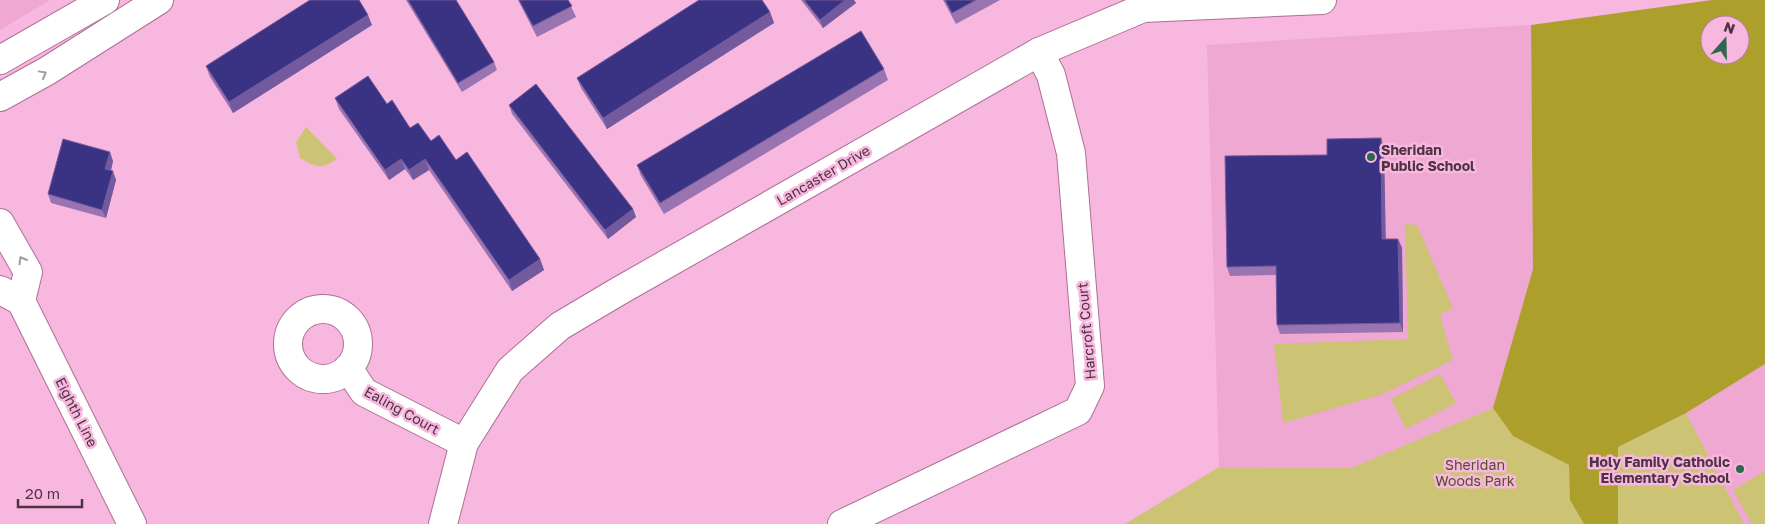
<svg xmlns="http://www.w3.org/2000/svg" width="1765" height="524" font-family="'Golos Text',sans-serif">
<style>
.built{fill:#eea8d2}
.green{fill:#ccc374}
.forest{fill:#ac9f2c;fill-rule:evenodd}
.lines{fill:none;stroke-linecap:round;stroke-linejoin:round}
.minor-casing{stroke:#ac7094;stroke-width:30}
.major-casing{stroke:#ac7094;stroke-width:30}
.minor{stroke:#fff;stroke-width:28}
.major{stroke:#fff;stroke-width:28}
.wall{fill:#9974b0}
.shaded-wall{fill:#735a9e}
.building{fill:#3a3283;stroke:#735a9e}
.oneway{stroke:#a699a1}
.poi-dot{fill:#2f664e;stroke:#f8b7de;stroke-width:2}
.labels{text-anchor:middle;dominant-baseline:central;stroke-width:5;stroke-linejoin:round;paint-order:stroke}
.poi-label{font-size:14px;font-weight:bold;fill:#4d3343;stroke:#f8b7de;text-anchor:start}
.street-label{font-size:14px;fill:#4d3343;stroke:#f8b7de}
.park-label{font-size:14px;fill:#565124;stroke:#f8b7de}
</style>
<rect width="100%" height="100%" fill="#f8b7de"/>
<g class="built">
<polygon points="0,0 50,0 0,30"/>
<polygon points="1531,25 1533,269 1493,408 1351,468 1219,467 1207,45"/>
<polygon points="1765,364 1765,524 1744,524 1686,413"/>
</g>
<g class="green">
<path d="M306 127 337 159C320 170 316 167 300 158L296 142Z"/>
<polygon points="1405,224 1417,225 1453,308 1440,315 1453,360 1380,395 1283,423 1274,344 1408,339"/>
<polygon points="1440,374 1456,403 1406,429 1391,399"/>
<polygon points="1493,408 1513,436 1569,465 1570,500 1584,524 1125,524 1219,467 1351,468"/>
<polygon points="1686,413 1744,524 1618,524 1618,447"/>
<polygon points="1765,471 1765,524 1752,524 1733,490"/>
</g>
<path class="forest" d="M1712 0H1765V364L1686 413 1618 447V524H1584L1570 500 1569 465 1513 436 1493 408 1533 269 1531 25ZM1710 25H1740V55H1710Z"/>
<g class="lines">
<defs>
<g id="minor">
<polyline points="0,223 28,272 21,301"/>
<polyline points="0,290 21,301 132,524"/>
<circle cx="323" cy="344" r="35"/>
<polyline points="348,368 364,392 464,443"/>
<polyline points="443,524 464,443 510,370 560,326 619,291 1039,52 1143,8 1322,0"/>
<polyline points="842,524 1078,411 1090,386 1071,153 1051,75 1039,52"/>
</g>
<g id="major">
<polyline points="0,60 105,0"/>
<polyline points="0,97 47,71 159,0"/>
</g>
</defs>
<use href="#minor" class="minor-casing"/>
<use href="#major" class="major-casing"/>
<use href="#minor" class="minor"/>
<use href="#major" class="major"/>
</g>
<g class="wall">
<polygon points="406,0 456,0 494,62 497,70 462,92"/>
<polygon points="518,0 568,0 576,17 537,37"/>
<polygon points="801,0 854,0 856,3 823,28"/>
<polygon points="943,0 1000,0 956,24"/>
<polygon points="770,12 774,23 607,129 581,88 577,78"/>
<polygon points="372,25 233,113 210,77 206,66"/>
<polygon points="884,69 888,80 664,214 641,176 637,165"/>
<polygon points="335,98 387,104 410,128 431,141 456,160 540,259 544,270 512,291 429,170 413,180 405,169 389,180 339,109"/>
<polygon points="509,105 633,209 636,217 608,239 512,114"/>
<polygon points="1384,147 1385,239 1398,239 1402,248 1403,332 1280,334 1277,325 1276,275 1230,276 1227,267"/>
<polygon points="113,161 111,171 116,180 106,218 51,203 48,194"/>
</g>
<g class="shaded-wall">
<polygon points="845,0 854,0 856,3 823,28 820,20"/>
<polygon points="770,12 774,23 607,129 603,118"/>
<polygon points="368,15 372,25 233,113 229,102"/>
<polygon points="1381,138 1384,147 1386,248 1382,239"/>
<polygon points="110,152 113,161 109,178 105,169"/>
<polygon points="401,159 405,169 389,180 385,170"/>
<polygon points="425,159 429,170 413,180 409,170"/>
<polygon points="113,171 116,180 106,218 102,210"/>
<polygon points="633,209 636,217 608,239 605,230"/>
<polygon points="1398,239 1402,248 1403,332 1400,323"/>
<polygon points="540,259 544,270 512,291 509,280"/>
</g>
<g class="building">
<polygon points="310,0 359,0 368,15 229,102 206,66"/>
<polygon points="408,0 456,0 494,62 458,83"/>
<polygon points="519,0 568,0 572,6 533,26"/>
<polygon points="699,0 762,0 770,12 603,118 577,78"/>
<polygon points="804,0 845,0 820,20"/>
<polygon points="945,0 976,0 952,13"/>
<polygon points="861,31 884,69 660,203 637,165"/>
<polygon points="368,76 387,104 392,100 410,128 418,123 431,141 439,135 456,160 467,152 540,259 509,280 425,159 409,170 401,159 385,170 335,98"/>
<polygon points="536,84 633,209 605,230 509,105"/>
<polygon points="1381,138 1382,239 1398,239 1400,323 1277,325 1276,266 1227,267 1225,156 1327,155 1327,139"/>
<polygon points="63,139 110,152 105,169 113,171 102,210 48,194"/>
</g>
<defs><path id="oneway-chevron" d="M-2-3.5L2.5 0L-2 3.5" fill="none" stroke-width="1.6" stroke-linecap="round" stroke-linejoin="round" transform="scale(1.25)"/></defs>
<g class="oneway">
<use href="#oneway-chevron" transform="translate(43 74) rotate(-29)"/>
<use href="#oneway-chevron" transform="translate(22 260) rotate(-120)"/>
</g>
<g class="poi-dot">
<circle cx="1371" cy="157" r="5"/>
<circle cx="1740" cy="469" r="5"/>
</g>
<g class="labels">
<g class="poi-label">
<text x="1381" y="149">Sheridan<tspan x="1381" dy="16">Public School</tspan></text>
<text x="1730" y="461" text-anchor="end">Holy Family Catholic<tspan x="1730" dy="16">Elementary School</tspan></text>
</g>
<g class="street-label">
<text transform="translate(823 175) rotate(-30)">Lancaster Drive</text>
<text transform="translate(1086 331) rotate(-95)">Harcroft Court</text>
<text transform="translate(402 410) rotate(29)">Ealing Court</text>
<text transform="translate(77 412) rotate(63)">Eighth Line</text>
</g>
<g class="park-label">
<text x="1475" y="464">Sheridan<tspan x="1475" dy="16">Woods Park</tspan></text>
</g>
</g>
<g transform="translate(1725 40) rotate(20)"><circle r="24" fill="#f8b7de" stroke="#b482a0"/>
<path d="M0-4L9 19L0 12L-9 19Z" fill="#2f664e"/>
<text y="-8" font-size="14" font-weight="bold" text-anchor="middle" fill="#4d3343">N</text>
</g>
<path d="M18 499v8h64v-8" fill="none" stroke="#4d3343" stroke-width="2.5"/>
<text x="25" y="499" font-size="15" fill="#4d3343" stroke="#f8b7de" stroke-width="4" paint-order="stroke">20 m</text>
</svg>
